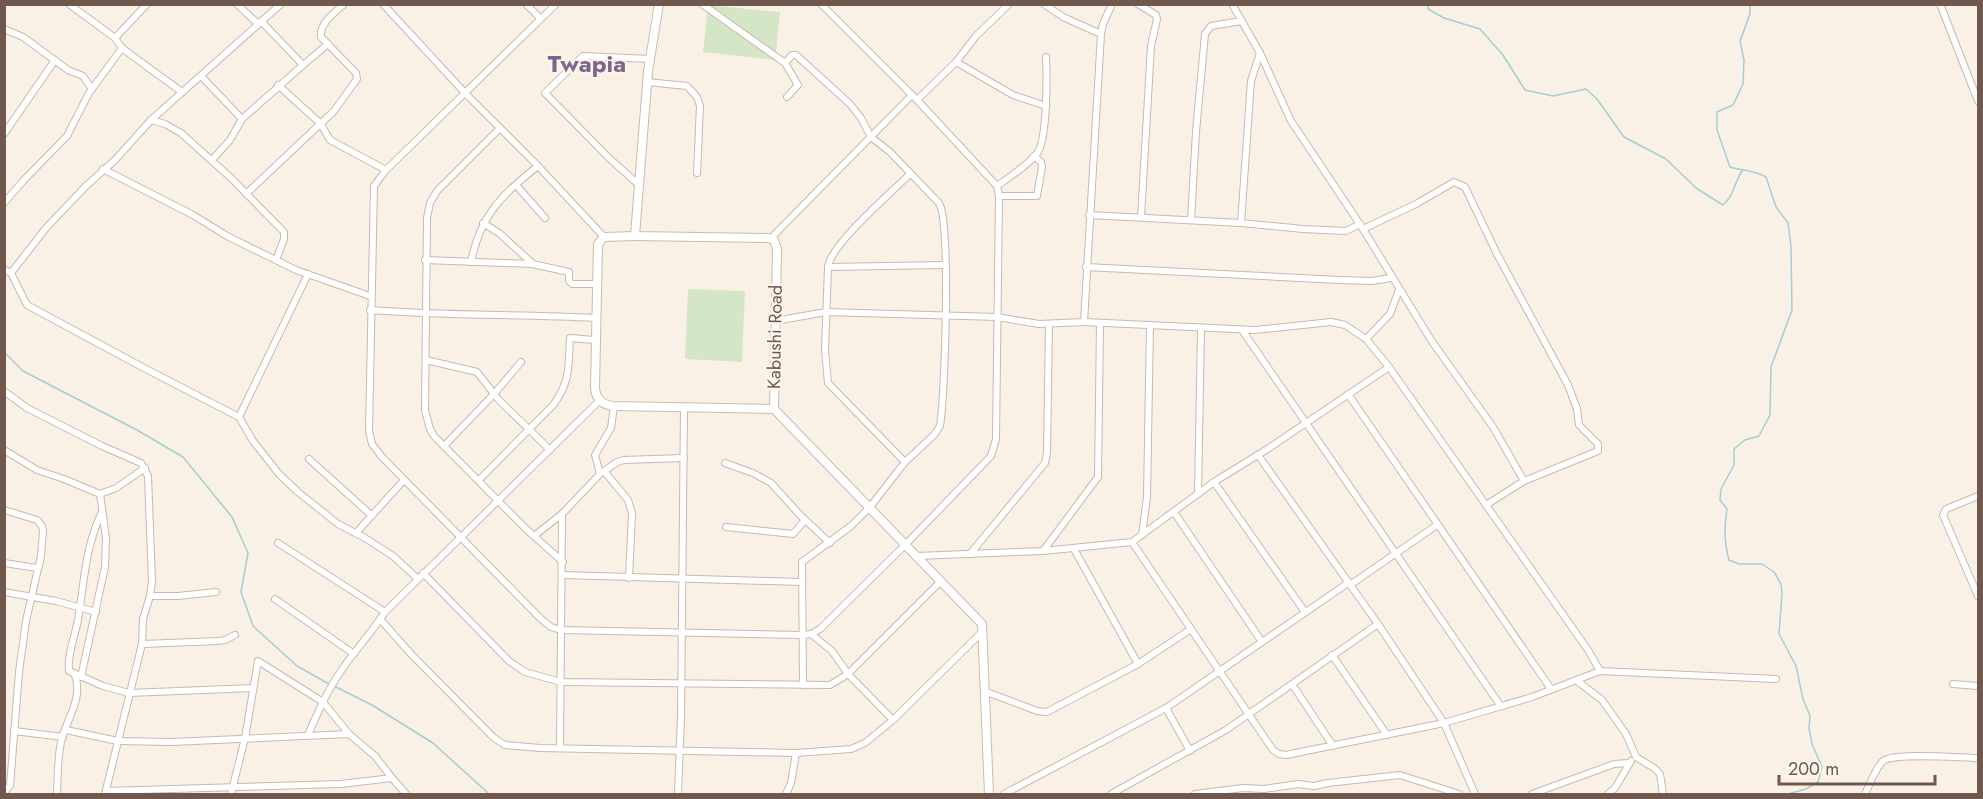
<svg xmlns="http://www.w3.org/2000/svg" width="1983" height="799" font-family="Jost,sans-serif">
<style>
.green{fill:#d5e6c6}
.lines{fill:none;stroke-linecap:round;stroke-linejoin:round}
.stream{stroke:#a4ced2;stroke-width:1.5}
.street-casing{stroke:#cab8ae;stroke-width:8}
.secondary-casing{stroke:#cebaae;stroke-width:10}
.street{stroke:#fff;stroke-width:6}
.secondary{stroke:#fff;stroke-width:8}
.labels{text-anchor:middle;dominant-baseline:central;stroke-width:4.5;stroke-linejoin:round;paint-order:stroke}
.street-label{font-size:18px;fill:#70584e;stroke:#fdf5ec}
.district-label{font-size:24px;font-weight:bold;fill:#7c668c;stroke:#fdf5ec}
</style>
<rect width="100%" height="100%" fill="#faf1e6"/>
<g class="green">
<polygon points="708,5 780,12 775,60 703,52"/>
<polygon points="688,289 745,291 742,362 685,359"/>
</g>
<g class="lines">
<g class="stream">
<path d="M1428 4V9L1444 18 1480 29 1503 55 1525 90 1553 96 1586 89 1597 99 1624 137 1666 159 1696 188 1723 205C1734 196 1734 183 1742 171"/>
<path d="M1750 4V14L1740 41 1744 60 1743 84 1733 105 1717 112V130L1730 167C1743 171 1754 170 1766 177L1776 207 1788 223 1791 246 1792 310 1771 367 1770 415 1759 436 1745 440 1734 449V465L1721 489 1720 500 1727 509C1724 527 1724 543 1729 560L1739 564H1762L1774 572 1781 584 1782 593 1779 634 1796 666 1803 699 1810 716 1809 728 1812 744 1822 767 1818 782 1806 789 1788 794"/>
<polyline points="4,352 23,371 137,430 183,457 232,517 248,553 241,592 253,626 297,666 329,684"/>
<polyline points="334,686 372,705 433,743 489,794"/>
</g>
<defs>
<g id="street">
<polyline points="69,4 115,38 122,48 138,60 182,92"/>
<polyline points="237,4 258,24"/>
<polyline points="383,4 465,93 538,166 604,237"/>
<polyline points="526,4 540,18"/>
<polyline points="556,4 386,170 374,186 369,431 372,444 382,457 541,619 551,627 561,630 802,635 811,634 820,629 906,544 991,456 996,439 999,196 997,186 917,100 821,4"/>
<polyline points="702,4 785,63 798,85 787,97"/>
<polyline points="1044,4 1063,17 1101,34"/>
<polyline points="1138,4 1156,15 1157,19 1151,46 1141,217"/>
<polyline points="1232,4 1260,53 1291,121 1363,229 1431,340 1493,427 1524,481"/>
<polyline points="1940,4 1978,101"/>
<polyline points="4,29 23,37 68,70 83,76 92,89"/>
<polyline points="115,38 147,4"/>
<polyline points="956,62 1013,95 1046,106"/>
<path d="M785 63 792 55H796L850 104 861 118 871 137 890 152 939 203C951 222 945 397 940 426L934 435 905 462 870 507 851 526 802 562 803 685"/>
<polyline points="303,65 328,44"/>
<polyline points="201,76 242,119"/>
<polyline points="647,82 687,86 697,97 700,106 697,173"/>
<polyline points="278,85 321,124 330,140 386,170"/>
<polyline points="917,100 956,62 976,36 1009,4"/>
<polyline points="151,120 165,124 181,133 231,178 284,232 284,239 276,260"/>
<polyline points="500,128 437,191 430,203 427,218 425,410 430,429 434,436 525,528 563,562"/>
<polyline points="4,134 55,60"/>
<polyline points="212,160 230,140 242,119 303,65 261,21"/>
<polyline points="103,169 193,215 227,236 296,270 370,296"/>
<polyline points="638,184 609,158 545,93 583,56 650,59"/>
<polyline points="516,185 545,218"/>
<path d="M997 186C1008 178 1034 161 1039 150 1047 133 1047 78 1046 57"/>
<path d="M246 194 334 111 357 79 356 73 321 37C319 24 334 13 344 4"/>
<polyline points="999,196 1037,196 1042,167 1041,162 1034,156"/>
<polyline points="4,203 23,181 67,136 89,93 122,48"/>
<polyline points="1089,215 1241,223 1303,229 1346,231 1360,224"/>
<polyline points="1191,220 1196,132 1205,34 1211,26 1242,21"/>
<polyline points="483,223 499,233 532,263"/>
<polyline points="1241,223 1251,81 1260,53"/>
<polyline points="1363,229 1416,204 1454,182 1465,187 1497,254 1568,385 1577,409 1579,425 1598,444 1598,451 1524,481 1486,505"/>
<polyline points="771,238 912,95"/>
<polyline points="425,260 532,264 569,272 569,281 572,284 596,284"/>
<path d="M471 262C480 216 502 194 538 166"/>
<polyline points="828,267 945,265"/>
<polyline points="1086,267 1339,280 1372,281 1391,278"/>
<polyline points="4,269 11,273 27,305 144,368 239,417 253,441 279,474 298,492 338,524 365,538 393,556 417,578"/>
<polyline points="11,273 46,228 86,186 115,160 151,120 281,4"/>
<path d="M370 310C445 316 520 314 596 318"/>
<polyline points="775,321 826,312 997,317 1039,324 1084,322 1255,330 1331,322 1345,325 1366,339 1389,367 1588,650 1600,671"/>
<polyline points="1084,322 1101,34 1103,24 1112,4"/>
<polyline points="1242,330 1500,705"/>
<polyline points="1366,339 1390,314 1399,290"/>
<polyline points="426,360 477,372 498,399 550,450"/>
<polyline points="4,391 27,408 102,446 141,463 148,476 152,581 150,596 143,619 142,644 105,794"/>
<polyline points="1348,394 1551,689"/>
<polyline points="239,417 308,274"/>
<polyline points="444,446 494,394 521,362"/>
<polyline points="4,450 37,470 64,479 100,494 116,488 145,468"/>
<polyline points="1258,455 1378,624 1444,723 1475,794"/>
<polyline points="309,459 371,515"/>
<path d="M905 462 828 383 825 350 828 267C831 244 891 193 910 174"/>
<polyline points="725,463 753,473 771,483 800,515 830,543"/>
<polyline points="604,471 628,500 632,513 629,578"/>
<polyline points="603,472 617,462 624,460 684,458"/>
<path d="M479 480 554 404C571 380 568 366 570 338L595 340"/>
<polyline points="1214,482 1305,612"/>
<polyline points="1198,494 1201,329"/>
<polyline points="1978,496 1946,509 1943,515 1978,596"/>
<polyline points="4,510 37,520 42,526 43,531 41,556 26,621 19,672 10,786 4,792"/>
<polyline points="1174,512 1262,642"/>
<path d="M101 514C85 548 84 584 78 620 75 636 67 655 69 671L103 686 129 693 253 688"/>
<polyline points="726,527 793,534 805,520"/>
<polyline points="356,533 404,480"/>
<polyline points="1142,535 1147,497 1150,326"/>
<polyline points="534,536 562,514 600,474 595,455 611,428 614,406"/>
<polyline points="1132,542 1273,750 1279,754 1286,755 1444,723 1532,697 1600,671 1776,679"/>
<polyline points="278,543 385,612"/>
<polyline points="1074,549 1138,664"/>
<polyline points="1043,551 1098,477 1100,323"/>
<polyline points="970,554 1045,463 1047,453 1049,324"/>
<polyline points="917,556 1043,551 1132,542 1214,482 1269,448 1389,367"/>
<polyline points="4,563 37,568"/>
<polyline points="423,573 509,661 525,672 561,682 830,685 848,674 941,581"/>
<polyline points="563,575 801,582"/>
<polyline points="1350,585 1437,525"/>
<polyline points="4,592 56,601 96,612"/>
<polyline points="150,596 178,596 216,592"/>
<polyline points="275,599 354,654"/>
<polyline points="380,619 411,654 494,738 505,745 540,748 796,753 851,749 865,743 893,720 983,631"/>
<polyline points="811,634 832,651 848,674 893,720"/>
<polyline points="142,644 218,641 225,640 235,635"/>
<polyline points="1332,655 1387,735"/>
<polyline points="81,677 105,567 106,538 100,494"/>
<polyline points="1576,680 1602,700 1626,734 1636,757 1654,768 1660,774 1663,794"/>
<polyline points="1292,684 1333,746"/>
<polyline points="1953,684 1978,686"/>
<polyline points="984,691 1037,711 1047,712 1138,664 1191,629"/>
<polyline points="1166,708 1190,751"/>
<polyline points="66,730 118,741 171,742 349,734 375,756 392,778"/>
<polyline points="14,731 63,737"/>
<path d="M308 735C318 712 328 689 343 668 356 649 372 632 385 612L599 401"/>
<polyline points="560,748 562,514"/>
<polyline points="106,791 341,784 392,778 406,794"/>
<path d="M57 794C58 776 57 756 62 738 68 717 83 698 75 675"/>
<polyline points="231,794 245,738 258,661 323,702 349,734"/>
<polyline points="678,794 681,718 684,407"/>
<polyline points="786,794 791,783 796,753"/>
<polyline points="1004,794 1166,708 1348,583"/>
<polyline points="1111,794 1226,730 1378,624"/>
<polyline points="1195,794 1243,788 1264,789 1298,784 1314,786 1328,783 1400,775 1459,794"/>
<polyline points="1532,794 1614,764 1629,763"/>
<polyline points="1608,794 1615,788 1631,761"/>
<path d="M1865 794C1870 784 1875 769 1883 761 1895 752 1961 758 1978 758"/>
</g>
<g id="secondary">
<polyline points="659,4 648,71 635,236 768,238 774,240 777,249 774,409 982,624 989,794"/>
<path d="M635 236 604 237 598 244 595 388C596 400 603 405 614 406L774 409"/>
</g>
</defs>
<use href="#street" class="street-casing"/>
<use href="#secondary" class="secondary-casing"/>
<use href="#street" class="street"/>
<use href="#secondary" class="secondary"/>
</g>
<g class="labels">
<g class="street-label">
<text transform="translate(775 337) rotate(-89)">Kabushi Road</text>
</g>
<g class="district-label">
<text x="587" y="63">Twapia</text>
</g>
</g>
<rect width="1983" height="799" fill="none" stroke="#70584e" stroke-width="12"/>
<path d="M1779 775v9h156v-9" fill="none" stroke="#70584e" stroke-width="3"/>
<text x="1788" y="775" font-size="18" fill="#70584e" stroke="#fdf5ec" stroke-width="4.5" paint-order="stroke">200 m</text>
</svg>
